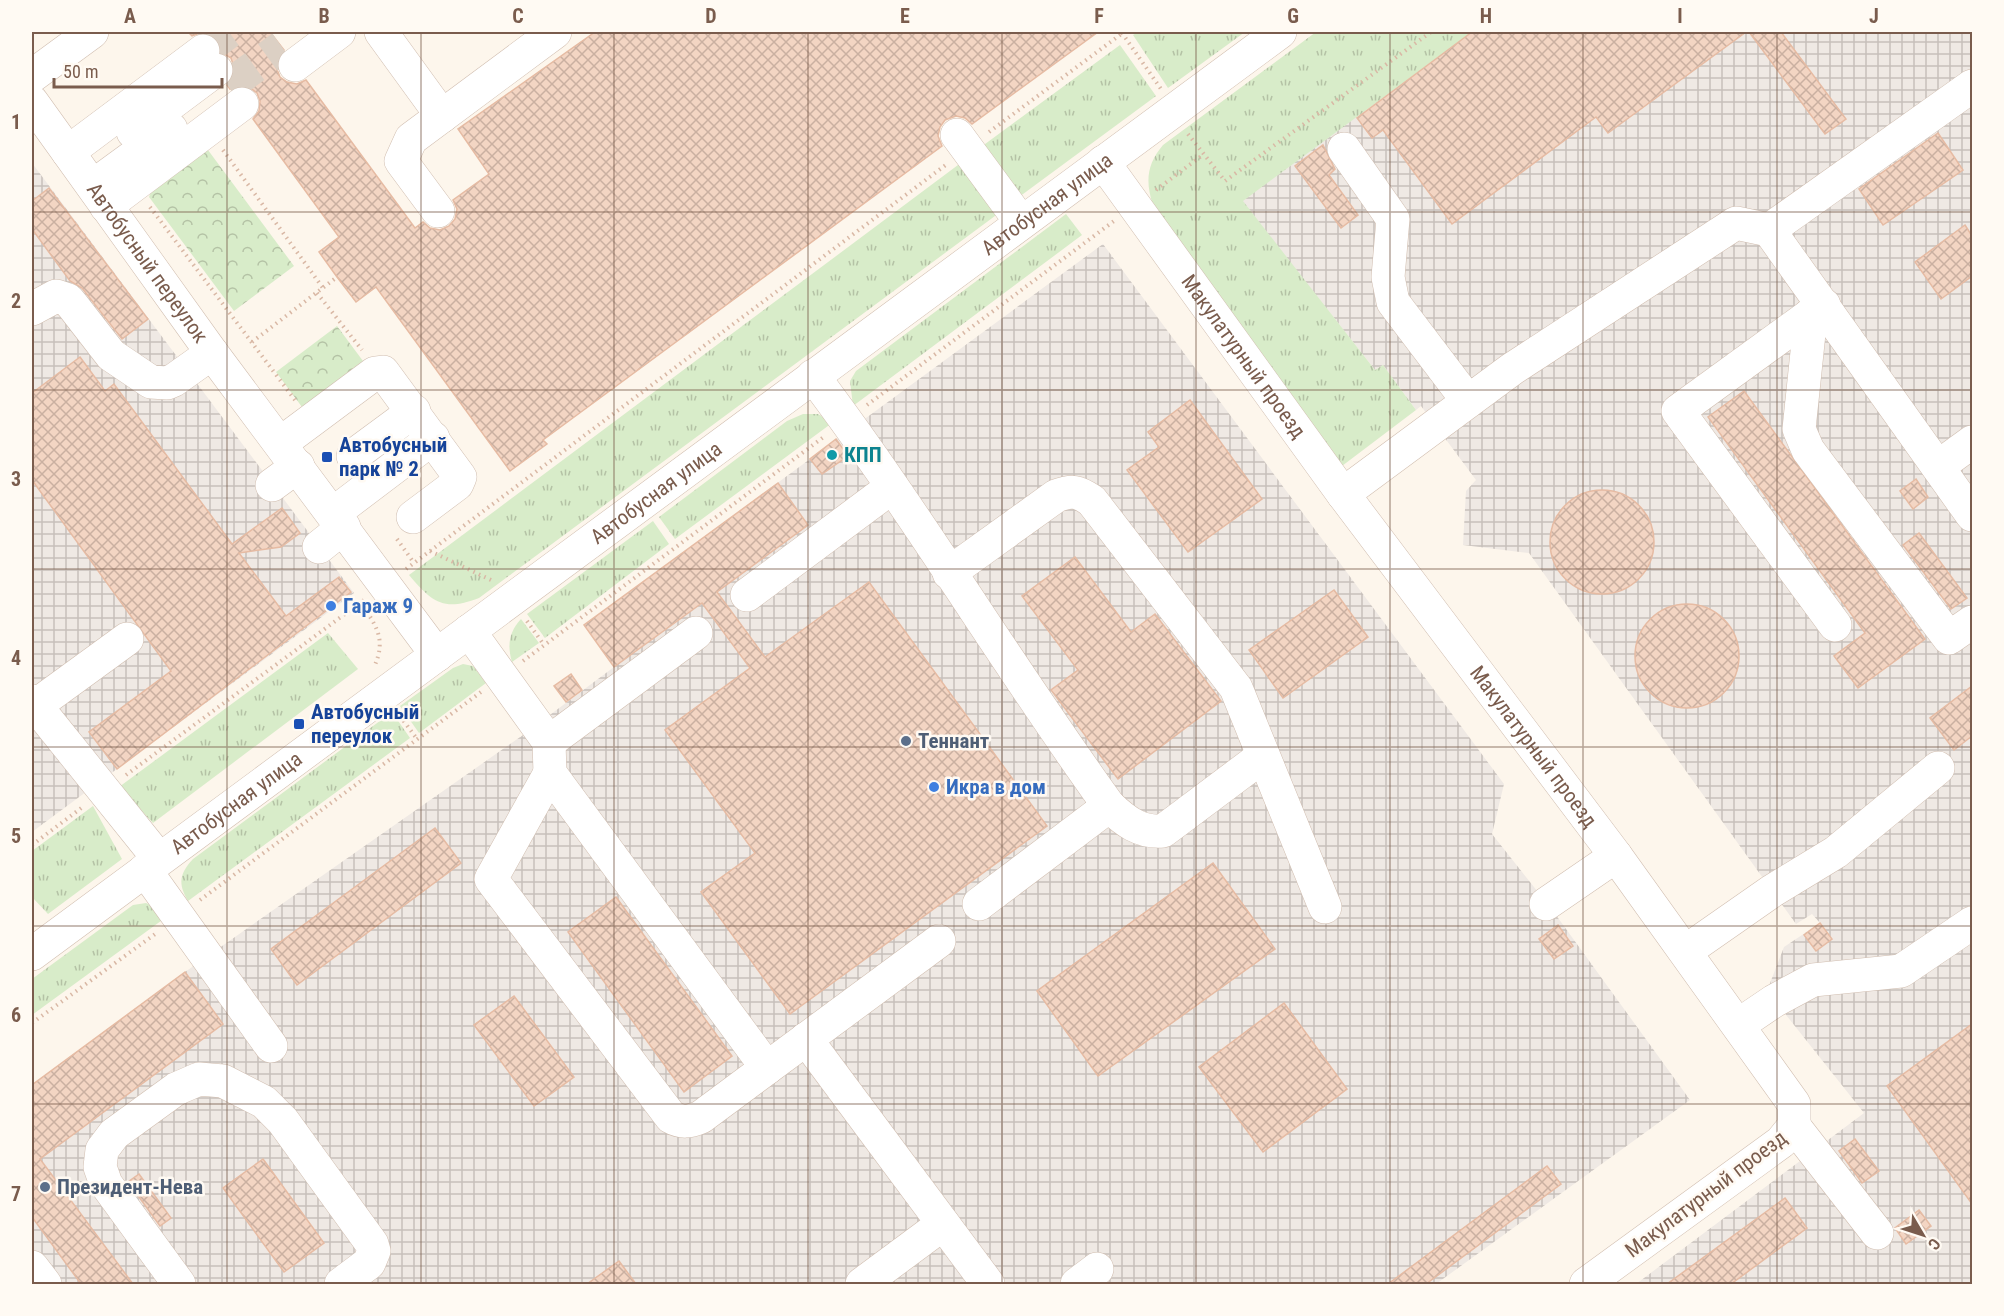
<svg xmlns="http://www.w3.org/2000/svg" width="2004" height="1316" font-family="'Roboto Condensed',sans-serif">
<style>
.industrial{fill:url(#industrial-grid)}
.grass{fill:url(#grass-tufts)}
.forest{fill:url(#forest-crowns)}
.building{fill:url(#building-cross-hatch);stroke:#e6bba3;stroke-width:1.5}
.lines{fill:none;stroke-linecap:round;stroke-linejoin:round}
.minor-tunnel{stroke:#dcd0c4;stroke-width:33;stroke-dasharray:33 16;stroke-linecap:butt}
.minor-casing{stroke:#d1beb0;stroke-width:34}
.path{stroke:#d9b8a5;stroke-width:4;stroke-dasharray:1.5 4.5;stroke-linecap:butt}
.minor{stroke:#fff;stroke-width:33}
.grid{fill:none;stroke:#7a5c4d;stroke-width:1.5;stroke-opacity:0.55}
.culture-dot{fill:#0f9aa8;stroke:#fffaf3;stroke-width:2}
.transit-dot{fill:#1a4fb4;stroke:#fffaf3;stroke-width:2}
.shop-dot{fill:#3f7fe0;stroke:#fffaf3;stroke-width:2}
.service-dot{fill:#5c6f8a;stroke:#fffaf3;stroke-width:2}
.labels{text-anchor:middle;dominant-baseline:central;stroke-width:5;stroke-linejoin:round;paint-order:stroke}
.street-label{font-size:21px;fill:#7a5c4d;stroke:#fffaf3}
.transit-label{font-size:21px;font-weight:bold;fill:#164399;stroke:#fffaf3;text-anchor:start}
.culture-label{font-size:21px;font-weight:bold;fill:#0d838f;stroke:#fffaf3;text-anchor:start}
.shop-label{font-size:21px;font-weight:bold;fill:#366cbe;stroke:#fffaf3;text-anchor:start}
.service-label{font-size:21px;font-weight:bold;fill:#4e5e75;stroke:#fffaf3;text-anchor:start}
.neatline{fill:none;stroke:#7a5c4d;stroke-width:2}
.grid-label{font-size:20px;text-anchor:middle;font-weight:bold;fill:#7a5c4d}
</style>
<defs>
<pattern id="industrial-grid" width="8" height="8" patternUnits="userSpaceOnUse" patternTransform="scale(1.5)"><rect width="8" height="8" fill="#efe9e4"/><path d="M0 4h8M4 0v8" fill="none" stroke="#c7c0bb"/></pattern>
<pattern id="grass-tufts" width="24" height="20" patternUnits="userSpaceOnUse" patternTransform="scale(1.5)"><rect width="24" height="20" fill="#d8ecc9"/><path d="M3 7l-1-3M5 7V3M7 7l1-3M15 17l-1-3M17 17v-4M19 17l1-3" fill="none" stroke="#b4c2a5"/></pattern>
<pattern id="forest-crowns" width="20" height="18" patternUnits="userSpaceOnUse" patternTransform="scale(1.5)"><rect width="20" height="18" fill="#d8ecc9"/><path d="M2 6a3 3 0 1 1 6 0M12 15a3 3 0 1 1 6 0" fill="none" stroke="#b4c2a5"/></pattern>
<pattern id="building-cross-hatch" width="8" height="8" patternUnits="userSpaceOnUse" patternTransform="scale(1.5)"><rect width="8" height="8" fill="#f3d5c3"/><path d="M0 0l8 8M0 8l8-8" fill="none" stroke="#cab0a1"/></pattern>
</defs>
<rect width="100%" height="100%" fill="#fdf6ec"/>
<g class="industrial">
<polygon points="1472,32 1972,32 1972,1284 1636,1284 1864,1113 1767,991 1784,947 1820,923 1812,914 1796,924 1529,553 1463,545 1466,491 1476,480 1421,406 1416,410 1383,365 1375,370 1242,201"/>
<polygon points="32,163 354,593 32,832"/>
<polygon points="1103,244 1504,784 1492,834 1553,911 1690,1100 1436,1284 32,1284 32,1085 185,972 523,735 614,667 584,625"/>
</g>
<g class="grass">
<polygon points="1138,32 1245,32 1168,88 1133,35"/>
<path d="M1316 32H1472L1243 201 1375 370 1383 365 1416 410 1342 466 1153 205C1145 181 1147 164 1163 145Z"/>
<polygon points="1120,45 1156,96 1019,197 981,147"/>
<path d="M962 162 999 213 479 598C443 612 432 602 409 575Z"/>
<polygon points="1066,214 1082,235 853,406 850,381 856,371"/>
<polygon points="803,414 818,414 832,423 675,539 659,517 787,421"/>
<polygon points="653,521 669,544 545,638 527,614"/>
<path d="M521 619 539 643 512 662C507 645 509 632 521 619Z"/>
<polygon points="328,633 358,669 153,823 119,787"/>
<polygon points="463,664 473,666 486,683 419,733 400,706 453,668"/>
<path d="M392 712 410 738 188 901C178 884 179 874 193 859Z"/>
<polygon points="93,806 122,859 48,914 32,897 32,851"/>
<polygon points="146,903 157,908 165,918 32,1015 32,979 133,905"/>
</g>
<g class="forest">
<polygon points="205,146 294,266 234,311 149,197 154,184"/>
<polygon points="337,326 363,361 302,407 276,372"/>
</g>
<g class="building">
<polygon points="188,32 270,32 284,50 278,57 276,67 280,77 287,82 297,84 306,80 415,228 423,222 430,228 440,230 449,226 455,219 457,209 453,200 489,174 458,129 595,32 1098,32 972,124 965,118 956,116 945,120 940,127 938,136 942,146 543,440 547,444 510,471 376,287 356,302 337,277 319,252 339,237 253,119 259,111 260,101 257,93 249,87 239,86 230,89 227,85 233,77 234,67 231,58 221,52 218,40 210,34 200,33 192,36"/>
<polygon points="1472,32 1746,32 1608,133 1596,117 1452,224 1383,130 1372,138 1357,118"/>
<polygon points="1749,32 1781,32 1846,119 1825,134"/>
<polygon points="1938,133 1963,170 1883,225 1859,189"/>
<polygon points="1323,145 1335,169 1329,175 1358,215 1341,228 1295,166"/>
<polygon points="49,188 148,319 122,339 82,288 70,281 32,229 32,201"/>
<polygon points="1965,225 1972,236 1972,276 1941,299 1915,262"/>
<polygon points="80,357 105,391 114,384 232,544 282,508 300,533 281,547 239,553 286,616 339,577 351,592 117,769 89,732 171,671 32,480 32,393"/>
<polygon points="1744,391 1925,639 1858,688 1834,656 1865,633 1708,417"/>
<polygon points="1190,400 1262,499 1188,552 1127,470 1159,447 1148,432"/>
<polygon points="836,439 848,456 822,474 810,459"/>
<polygon points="1916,479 1928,497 1913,509 1900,491"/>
<polygon points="778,483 808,525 717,592 765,657 869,582 1047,826 790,1014 701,892 755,853 665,730 750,668 702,603 614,667 584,625"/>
<circle cx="1602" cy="542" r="52"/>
<polygon points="1919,533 1967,598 1951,609 1903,545"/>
<polygon points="1075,557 1131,632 1155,614 1221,701 1118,779 1051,690 1078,670 1022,596"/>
<polygon points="1334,590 1368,637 1283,698 1249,650"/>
<circle cx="1687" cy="656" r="52"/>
<polygon points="571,674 582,690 566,702 554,686"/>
<polygon points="1972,686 1972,736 1954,750 1930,718"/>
<polygon points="435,828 461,863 297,985 271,949"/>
<polygon points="1213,863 1275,949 1098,1076 1037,991"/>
<polygon points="616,897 732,1056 684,1092 568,932"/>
<polygon points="1820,923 1832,939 1816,951 1804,935"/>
<polygon points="1558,925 1573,946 1554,959 1539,939"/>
<polygon points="185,972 223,1024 40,1159 133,1284 81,1284 32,1217 32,1085"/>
<polygon points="514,996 574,1077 534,1106 474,1025"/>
<polygon points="1284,1003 1347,1089 1263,1152 1199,1067"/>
<polygon points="1972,1024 1972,1204 1887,1086"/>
<polygon points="1855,1139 1879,1171 1862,1183 1839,1151"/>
<polygon points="263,1159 324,1243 284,1272 223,1188"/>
<polygon points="1547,1166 1561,1184 1426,1284 1388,1284"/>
<polygon points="139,1174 171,1218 160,1226 128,1182"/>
<polygon points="1785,1198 1807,1228 1731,1284 1667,1284"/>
<polygon points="1919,1210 1931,1226 1906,1244 1895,1228"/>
<polygon points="619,1261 636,1284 587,1284"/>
</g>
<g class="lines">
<g class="minor-tunnel">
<polyline points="203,51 229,32"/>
<polyline points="228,86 282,47"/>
</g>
<defs>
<g id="minor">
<polyline points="381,32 442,116"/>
<polyline points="295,65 339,32"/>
<polyline points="32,76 92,32"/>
<path id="s1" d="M32 102 212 353 437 655"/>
<polyline points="133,132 216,70"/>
<polyline points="957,135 1021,222"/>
<polyline points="1344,149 1393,219 1388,277 1393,302 1468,401"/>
<polyline points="68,152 203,51"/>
<path id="s2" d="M1103 162 1343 494 1616 856 1794 1104V1126L1781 1142 1586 1284"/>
<polyline points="93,186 171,129"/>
<polyline points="106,206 242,104"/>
<polyline points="438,211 401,161 411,139 555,32"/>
<polyline points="1769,230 1972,86"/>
<polyline points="1824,305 1678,411 1835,625"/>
<polyline points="32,309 56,296 68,300 73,306 111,355 151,382 167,383 174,380 212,353"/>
<polyline points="1811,314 1799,429 1808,450 1949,638 1972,622"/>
<path d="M813 376C918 515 1007 665 1109 806L979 904"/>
<polyline points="281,443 375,373 383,372 460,477 457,484 413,517"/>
<polyline points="353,456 414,411"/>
<polyline points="1939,466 1972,442"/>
<polyline points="272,485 298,466"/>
<polyline points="1343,494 1512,369 1736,223 1769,230 1972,515"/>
<polyline points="334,513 433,438"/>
<polyline points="319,547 344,527"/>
<path d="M949 573 1056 496C1072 490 1078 491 1092 501L1236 688 1325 907"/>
<polyline points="747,595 892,487"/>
<polyline points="469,631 549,742 696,633"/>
<polyline points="32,701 159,859"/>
<polyline points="35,706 127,639"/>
<polyline points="549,742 550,773 767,1068 939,941"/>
<path d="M550 773 491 879 671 1117C682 1123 689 1122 701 1117L767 1068"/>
<path d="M1109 806C1125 821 1140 833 1163 831L1263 756"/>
<polyline points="145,870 271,1046"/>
<polyline points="1546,904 1616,856"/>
<polyline points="1686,951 1772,891 1836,852 1938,768"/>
<path id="s3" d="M32 954 1280 32"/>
<polyline points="1740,1024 1774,1001 1813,980 1901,971 1972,923"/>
<polyline points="806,1039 988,1284"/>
<polyline points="1794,1126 1877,1233"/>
<polyline points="32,1267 45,1284"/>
<polyline points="179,1284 106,1184 100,1167 102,1150 114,1134 176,1089 199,1079 223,1081 264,1102 283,1121 372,1244 374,1251 369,1263 341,1284"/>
<polyline points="862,1284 943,1224"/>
<polyline points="1077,1284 1097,1269"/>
</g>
</defs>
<use href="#minor" class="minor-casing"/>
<g class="path">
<polyline points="1122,33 1161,89"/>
<polyline points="989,132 1124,32"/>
<polyline points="1188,134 1225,181 1431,32"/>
<polyline points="223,150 323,288"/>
<polyline points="1156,190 1204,154"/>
<polyline points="150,207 295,400"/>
<polyline points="317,293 362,350"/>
<polyline points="252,342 337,277"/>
<polyline points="867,405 1114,221"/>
<polyline points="397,539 414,563"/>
<polyline points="430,551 491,580"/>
<polyline points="406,569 947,164"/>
<path d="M360 602C376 625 387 639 374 667"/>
<polyline points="527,621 544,645"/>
<polyline points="523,661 825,436"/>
<polyline points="400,716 417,739"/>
<polyline points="126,775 364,600"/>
<polyline points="32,845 84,806"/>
<polyline points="200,900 481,692"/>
<polyline points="32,1023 158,932"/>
</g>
<use href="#minor" class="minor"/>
</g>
<path class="grid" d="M227 32V1284M421 32V1284M614 32V1284M808 32V1284M1002 32V1284M1196 32V1284M1390 32V1284M1583 32V1284M1777 32V1284M32 212H1972M32 390H1972M32 569H1972M32 747H1972M32 926H1972M32 1104H1972"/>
<circle class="culture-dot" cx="832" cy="455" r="6"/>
<g class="transit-dot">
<rect x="321" y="451" width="12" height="12" rx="3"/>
<rect x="293" y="718" width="12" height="12" rx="3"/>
</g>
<g class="shop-dot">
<circle cx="331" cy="606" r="6"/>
<circle cx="934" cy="787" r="6"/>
</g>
<g class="service-dot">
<circle cx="906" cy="741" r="6"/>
<circle cx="45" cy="1187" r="6"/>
</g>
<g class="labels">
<g class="street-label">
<text stroke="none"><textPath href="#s3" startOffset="1262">Автобусная улица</textPath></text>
<text stroke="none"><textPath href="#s1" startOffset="198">Автобусный переулок</textPath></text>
<text stroke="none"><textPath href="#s2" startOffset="240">Макулатурный проезд</textPath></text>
<text stroke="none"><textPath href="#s3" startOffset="776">Автобусная улица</textPath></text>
<text stroke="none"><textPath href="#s2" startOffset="726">Макулатурный проезд</textPath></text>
<text stroke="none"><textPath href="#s3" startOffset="254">Автобусная улица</textPath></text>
<text transform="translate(1706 1194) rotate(-37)">Макулатурный проезд</text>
</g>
<g class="transit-label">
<text x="339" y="445">Автобусный<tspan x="339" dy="24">парк № 2</tspan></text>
<text x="311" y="712">Автобусный<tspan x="311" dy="24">переулок</tspan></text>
</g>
<g class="culture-label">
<text x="844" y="455">КПП</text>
</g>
<g class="shop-label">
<text x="343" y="606">Гараж 9</text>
<text x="946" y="787">Икра в дом</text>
</g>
<g class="service-label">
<text x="918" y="741">Теннант</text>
<text x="57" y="1187">Президент-Нева</text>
</g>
</g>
<rect width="2004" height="1316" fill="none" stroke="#fffaf3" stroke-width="66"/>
<g transform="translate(1923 1235) rotate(129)" stroke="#fffaf3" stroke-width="4.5" paint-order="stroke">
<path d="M0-4.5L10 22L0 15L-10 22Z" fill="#7a5c4d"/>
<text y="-9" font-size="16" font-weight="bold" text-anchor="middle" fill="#7a5c4d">С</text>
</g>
<path d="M54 78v9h168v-9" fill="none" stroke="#7a5c4d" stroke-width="3"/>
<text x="63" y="78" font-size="18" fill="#7a5c4d" stroke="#fffaf3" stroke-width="4.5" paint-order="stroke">50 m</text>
<rect x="33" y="33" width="1938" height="1250" class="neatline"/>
<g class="grid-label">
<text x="130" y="23">A</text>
<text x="324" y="23">B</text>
<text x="518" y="23">C</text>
<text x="711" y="23">D</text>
<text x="905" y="23">E</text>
<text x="1099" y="23">F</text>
<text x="1293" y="23">G</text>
<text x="1486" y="23">H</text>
<text x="1680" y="23">I</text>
<text x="1874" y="23">J</text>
<text x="16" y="129">1</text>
<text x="16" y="308">2</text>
<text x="16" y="486">3</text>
<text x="16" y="665">4</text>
<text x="16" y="843">5</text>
<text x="16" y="1022">6</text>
<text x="16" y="1201">7</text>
</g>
</svg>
